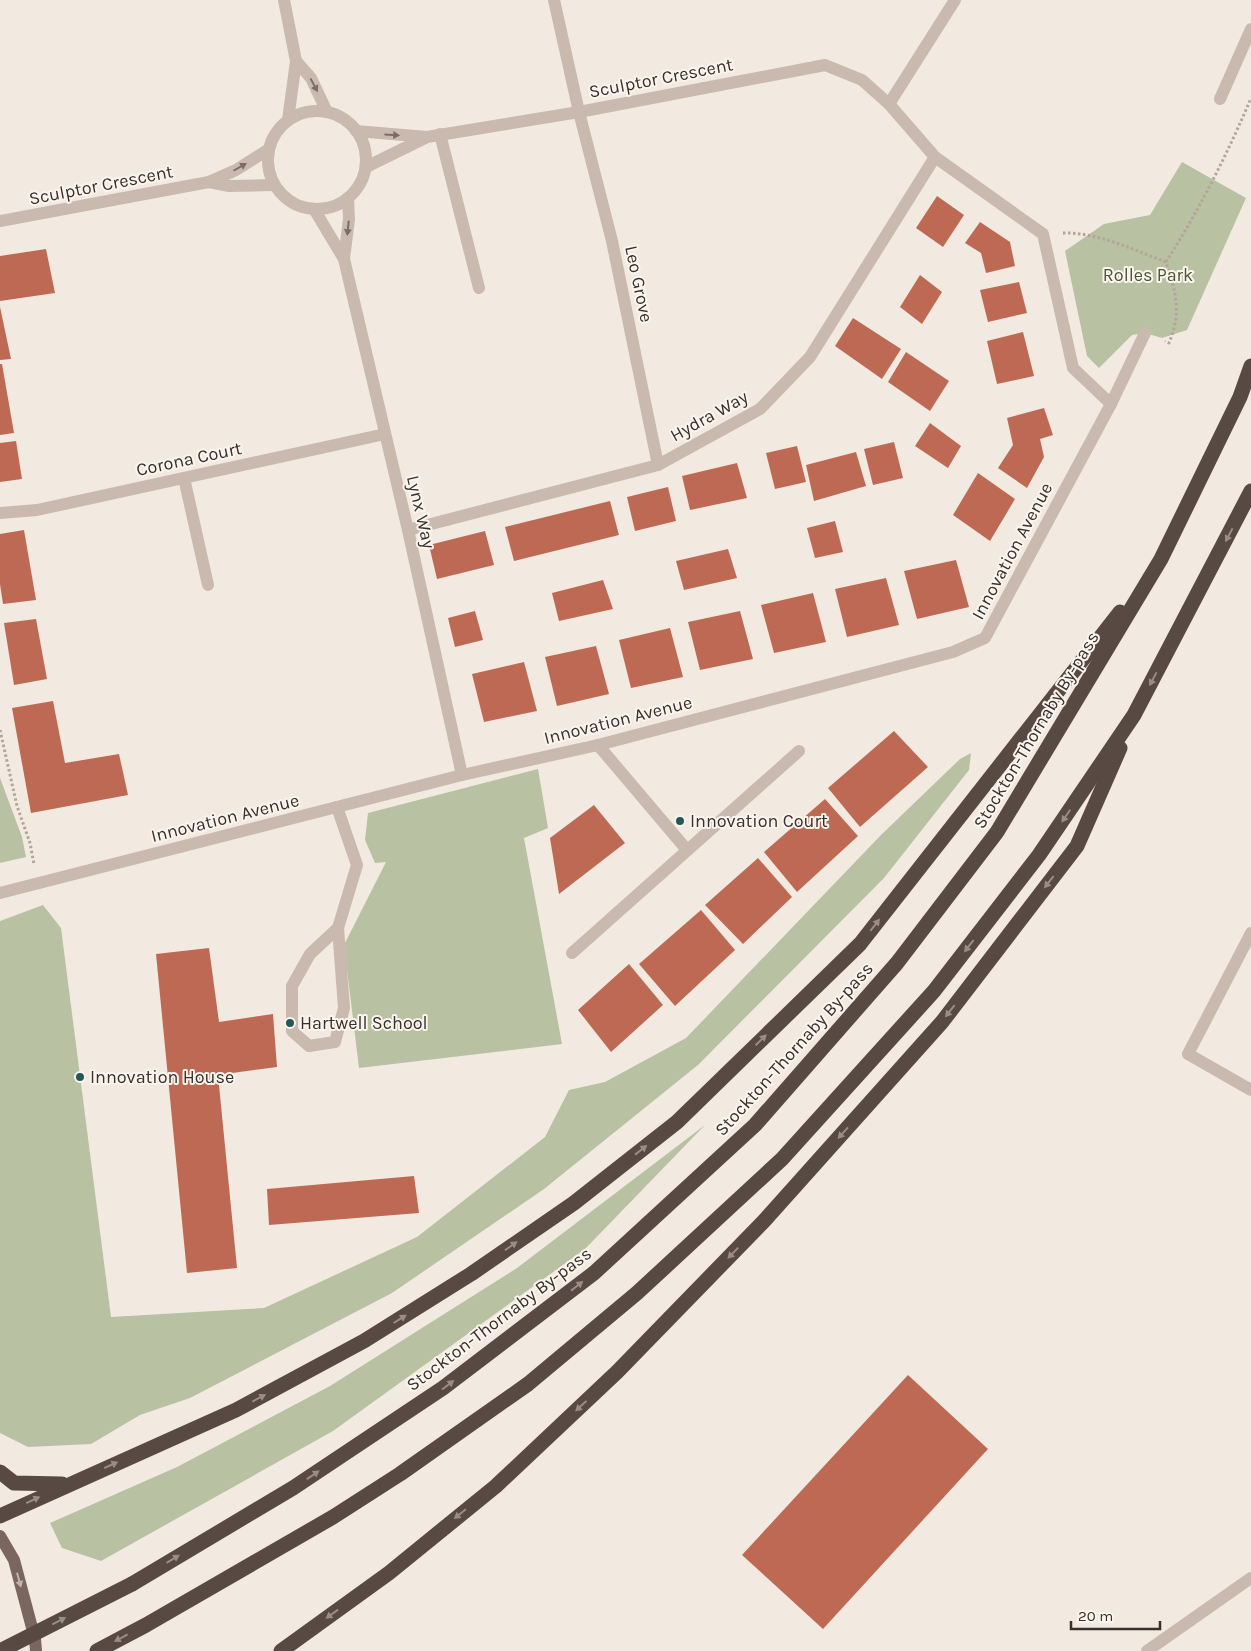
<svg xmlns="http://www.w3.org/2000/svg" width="1251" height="1651" font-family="Karla,sans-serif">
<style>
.green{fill:#b8c1a2}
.building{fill:#be6953}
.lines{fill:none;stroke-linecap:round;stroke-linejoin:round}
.path{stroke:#b6a498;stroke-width:3;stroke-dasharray:2.5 2.5;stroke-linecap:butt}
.lane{stroke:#cab9ae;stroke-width:12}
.street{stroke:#cab9ae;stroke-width:12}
.primary{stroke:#7a665e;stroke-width:12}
.highway{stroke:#594943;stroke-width:15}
.highway-bridge{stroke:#594943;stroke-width:15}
.oneway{fill:#7a6d66}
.oneway2{fill:#998d87}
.oneway3{fill:#c0b4ad}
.poi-dot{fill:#235758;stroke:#faf4ee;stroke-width:2}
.labels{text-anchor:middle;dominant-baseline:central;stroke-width:4;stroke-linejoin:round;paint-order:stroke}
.street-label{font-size:18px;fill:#392f2c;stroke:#faf4ee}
.park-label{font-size:18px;fill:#4a5631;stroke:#faf4ee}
.poi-label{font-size:18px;fill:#392f2c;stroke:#faf4ee;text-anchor:start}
</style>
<rect width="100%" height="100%" fill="#f2eae1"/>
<g class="green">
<polygon points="1182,162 1246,198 1187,330 1162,338 1145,333 1132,335 1099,368 1087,356 1065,251 1104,224 1150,215"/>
<polygon points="971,753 969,770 884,878 698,1065 544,1189 392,1293 190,1398 140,1415 91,1444 28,1447 0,1433 0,921 43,905 61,928 111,1317 264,1308 417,1237 545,1137 569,1090 605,1082 686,1038 881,835 960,759"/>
<polygon points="538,769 548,828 524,838 562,1044 359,1068 344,945 386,862 375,863 365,840 368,813"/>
<polygon points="0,778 22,837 26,857 0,863"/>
<polygon points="705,1125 585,1249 333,1431 101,1561 62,1548 50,1523 177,1467 330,1386 517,1268"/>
</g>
<g class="building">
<polygon points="937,196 964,215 943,247 916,228"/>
<polygon points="980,222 1010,242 1015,266 986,273 981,253 965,243"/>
<polygon points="46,249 55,293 0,301 0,256"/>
<polygon points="920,275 942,292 922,324 900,307"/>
<polygon points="1019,282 1027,313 988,322 980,290"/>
<polygon points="0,307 11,359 0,360"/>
<polygon points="853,318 901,349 882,379 835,346"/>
<polygon points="1023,332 1034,376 997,384 987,341"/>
<polygon points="906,352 949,381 930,411 888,382"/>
<polygon points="0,364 2,364 14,433 0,435"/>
<polygon points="1044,408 1053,435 1040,439 1044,457 1027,488 998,468 1013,445 1007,418"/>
<polygon points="930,423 961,446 948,468 915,446"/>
<polygon points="16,441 22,479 0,482 0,443"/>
<polygon points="894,442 903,478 873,485 864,449"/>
<polygon points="797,446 806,482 775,489 766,453"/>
<polygon points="856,452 866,486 814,501 806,465"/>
<polygon points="737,463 747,498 690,510 682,476"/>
<polygon points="978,473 1015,499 990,541 953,515"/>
<polygon points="668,487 676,521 635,531 627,497"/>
<polygon points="610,501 619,535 514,561 505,527"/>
<polygon points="835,521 843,552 815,558 807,528"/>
<polygon points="24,530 36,600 3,604 0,584 0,534"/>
<polygon points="485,531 494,565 437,579 429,545"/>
<polygon points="728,549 737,578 684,590 676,561"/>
<polygon points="956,560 969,607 917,619 904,571"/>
<polygon points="886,578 899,625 847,637 835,589"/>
<polygon points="603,580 613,609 559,621 552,593"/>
<polygon points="813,593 826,642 774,653 761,605"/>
<polygon points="475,611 483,640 455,647 448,618"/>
<polygon points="740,611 753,659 700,670 688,622"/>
<polygon points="36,619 47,679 14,685 4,623"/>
<polygon points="670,628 683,677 631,688 619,640"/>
<polygon points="596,646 609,694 557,706 545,657"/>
<polygon points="524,662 537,711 484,722 472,674"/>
<polygon points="53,701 65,763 119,754 128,795 31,813 12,708"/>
<polygon points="894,731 928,767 860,827 828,788"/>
<polygon points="825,799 858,836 797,892 764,852"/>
<polygon points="594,805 625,843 559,894 550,838"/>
<polygon points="758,858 792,897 743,944 705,905"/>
<polygon points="701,910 735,950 675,1006 639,964"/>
<polygon points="209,948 219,1022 273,1014 277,1067 218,1075 237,1268 187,1273 156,954"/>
<polygon points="629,964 663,1005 611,1052 578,1010"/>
<polygon points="414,1176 419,1213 269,1225 267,1189"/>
<polygon points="908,1375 988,1449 823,1629 742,1555"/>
</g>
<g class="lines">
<g class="path">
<path d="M1063 233C1097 232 1134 250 1166 262 1176 294 1182 311 1169 343L1165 341"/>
<path d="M1166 262C1199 210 1227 155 1251 98"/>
<polyline points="0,730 17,806 30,843 34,864"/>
</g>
<g class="lane">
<polyline points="440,134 479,288"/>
<polyline points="598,745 687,850"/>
<polyline points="337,807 357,865 338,928"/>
<polygon points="338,928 344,1008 335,1042 309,1046 292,1031 292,986 310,954"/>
<polyline points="1251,933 1188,1054 1251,1090"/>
<polyline points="572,953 799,751"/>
<polyline points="1147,1651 1251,1578"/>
</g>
<g class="street">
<polyline points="284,0 296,61 288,120"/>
<polyline points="554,0 579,112 612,241 658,465"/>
<polyline points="296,61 311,78 327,112"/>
<polyline points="1220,99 1251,29"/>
<polyline points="889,104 955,0"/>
<circle cx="317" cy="160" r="49"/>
<polyline points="366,167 425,138"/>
<polyline points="209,182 229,186 274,185"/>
<polyline points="314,209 344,259 408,530 462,775"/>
<polyline points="0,221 209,182 236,170 269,149"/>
<polyline points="344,259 349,219 348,198"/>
<polyline points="1111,404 1145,333"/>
<polyline points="184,478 208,585"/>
<polyline points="0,513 37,510 385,434"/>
<polyline points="408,530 658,465 760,409 810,357 935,157"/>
<polyline points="0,893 462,775 598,745 953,652 985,638 1111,404 1073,368 1043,234 935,157 889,104 862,80 825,65 579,112 427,137 356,131"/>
</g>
<polyline class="primary" points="0,1536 14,1560 35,1639 36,1651"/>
<g class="highway">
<polyline points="0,1472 14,1483 62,1484"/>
<polyline points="0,1516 236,1410 364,1341 471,1274 574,1203 677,1122 860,944 1120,612"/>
<polyline points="132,1584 293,1488 443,1388 594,1273 755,1125 897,963 997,832 1161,559 1240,397 1251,366"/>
<polyline points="97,1651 146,1625 333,1517 400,1474 528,1384 637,1293 782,1159 934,991 1039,855 1134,715 1251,491"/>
<polyline points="281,1651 389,1573 496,1486 617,1372 764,1221 942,1022 1077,846 1120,748"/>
</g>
<polyline class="highway-bridge" points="0,1651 132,1584"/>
</g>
<defs><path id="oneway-solid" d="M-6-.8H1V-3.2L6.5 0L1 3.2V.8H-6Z" transform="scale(1.25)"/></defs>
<g class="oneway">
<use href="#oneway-solid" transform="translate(314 85) rotate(62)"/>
<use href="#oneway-solid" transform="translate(392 135) rotate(3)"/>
<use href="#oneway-solid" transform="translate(240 167) rotate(-30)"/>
<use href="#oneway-solid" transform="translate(348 228) rotate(96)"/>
</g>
<g class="oneway2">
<use href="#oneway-solid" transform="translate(1229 535) rotate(118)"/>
<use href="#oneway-solid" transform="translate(1153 679) rotate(118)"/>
<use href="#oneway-solid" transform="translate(1066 816) rotate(124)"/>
<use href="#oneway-solid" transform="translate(1049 882) rotate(128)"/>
<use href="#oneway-solid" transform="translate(875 925) rotate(-52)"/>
<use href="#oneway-solid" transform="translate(969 946) rotate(128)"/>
<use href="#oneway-solid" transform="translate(950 1011) rotate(128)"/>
<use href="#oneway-solid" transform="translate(761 1040) rotate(-44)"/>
<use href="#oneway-solid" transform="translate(843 1133) rotate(132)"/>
<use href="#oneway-solid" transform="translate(641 1150) rotate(-38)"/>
<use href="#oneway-solid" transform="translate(511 1246) rotate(-35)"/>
<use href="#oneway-solid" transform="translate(733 1253) rotate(134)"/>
<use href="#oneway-solid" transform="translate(577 1286) rotate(-38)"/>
<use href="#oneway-solid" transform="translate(400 1319) rotate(-32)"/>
<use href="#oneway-solid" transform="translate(448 1385) rotate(-37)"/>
<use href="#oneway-solid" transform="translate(259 1398) rotate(-28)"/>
<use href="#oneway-solid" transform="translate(581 1406) rotate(137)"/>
<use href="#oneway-solid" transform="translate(111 1465) rotate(-24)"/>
<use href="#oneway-solid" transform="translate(313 1475) rotate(-34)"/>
<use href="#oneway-solid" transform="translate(33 1500) rotate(-25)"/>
<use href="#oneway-solid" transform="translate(460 1514) rotate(141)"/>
<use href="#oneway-solid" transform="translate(173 1559) rotate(-31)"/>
<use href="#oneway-solid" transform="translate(332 1614) rotate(144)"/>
<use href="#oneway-solid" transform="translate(59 1621) rotate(-27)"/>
<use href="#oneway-solid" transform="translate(121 1638) rotate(152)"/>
</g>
<use class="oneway3" href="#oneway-solid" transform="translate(19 1580) rotate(75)"/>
<g class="poi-dot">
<circle cx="680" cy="821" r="5"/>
<circle cx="290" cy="1023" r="5"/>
<circle cx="80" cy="1077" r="5"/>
</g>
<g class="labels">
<g class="street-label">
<text transform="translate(661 78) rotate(-11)">Sculptor Crescent</text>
<text transform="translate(101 185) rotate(-11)">Sculptor Crescent</text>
<text transform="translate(639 284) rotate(78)">Leo Grove</text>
<text transform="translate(709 416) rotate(-29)">Hydra Way</text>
<text transform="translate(189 459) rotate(-12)">Corona Court</text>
<text transform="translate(421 512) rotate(77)">Lynx Way</text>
<text transform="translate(1012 551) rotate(-62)">Innovation Avenue</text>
<text transform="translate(618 720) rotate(-14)">Innovation Avenue</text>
<text transform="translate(1036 730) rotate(-59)">Stockton-Thornaby By-pass</text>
<text transform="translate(225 818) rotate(-14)">Innovation Avenue</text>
<text transform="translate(794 1049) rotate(-48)">Stockton-Thornaby By-pass</text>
<text transform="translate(499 1319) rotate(-37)">Stockton-Thornaby By-pass</text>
</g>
<g class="park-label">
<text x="1148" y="275">Rolles Park</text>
</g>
<g class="poi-label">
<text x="690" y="821">Innovation Court</text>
<text x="300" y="1023">Hartwell School</text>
<text x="90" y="1077">Innovation House</text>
</g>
</g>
<path d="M1071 1621v8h89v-8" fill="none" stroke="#392f2c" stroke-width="2.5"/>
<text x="1078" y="1621" font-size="15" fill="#392f2c" stroke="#faf4ee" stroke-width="4" paint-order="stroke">20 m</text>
</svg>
